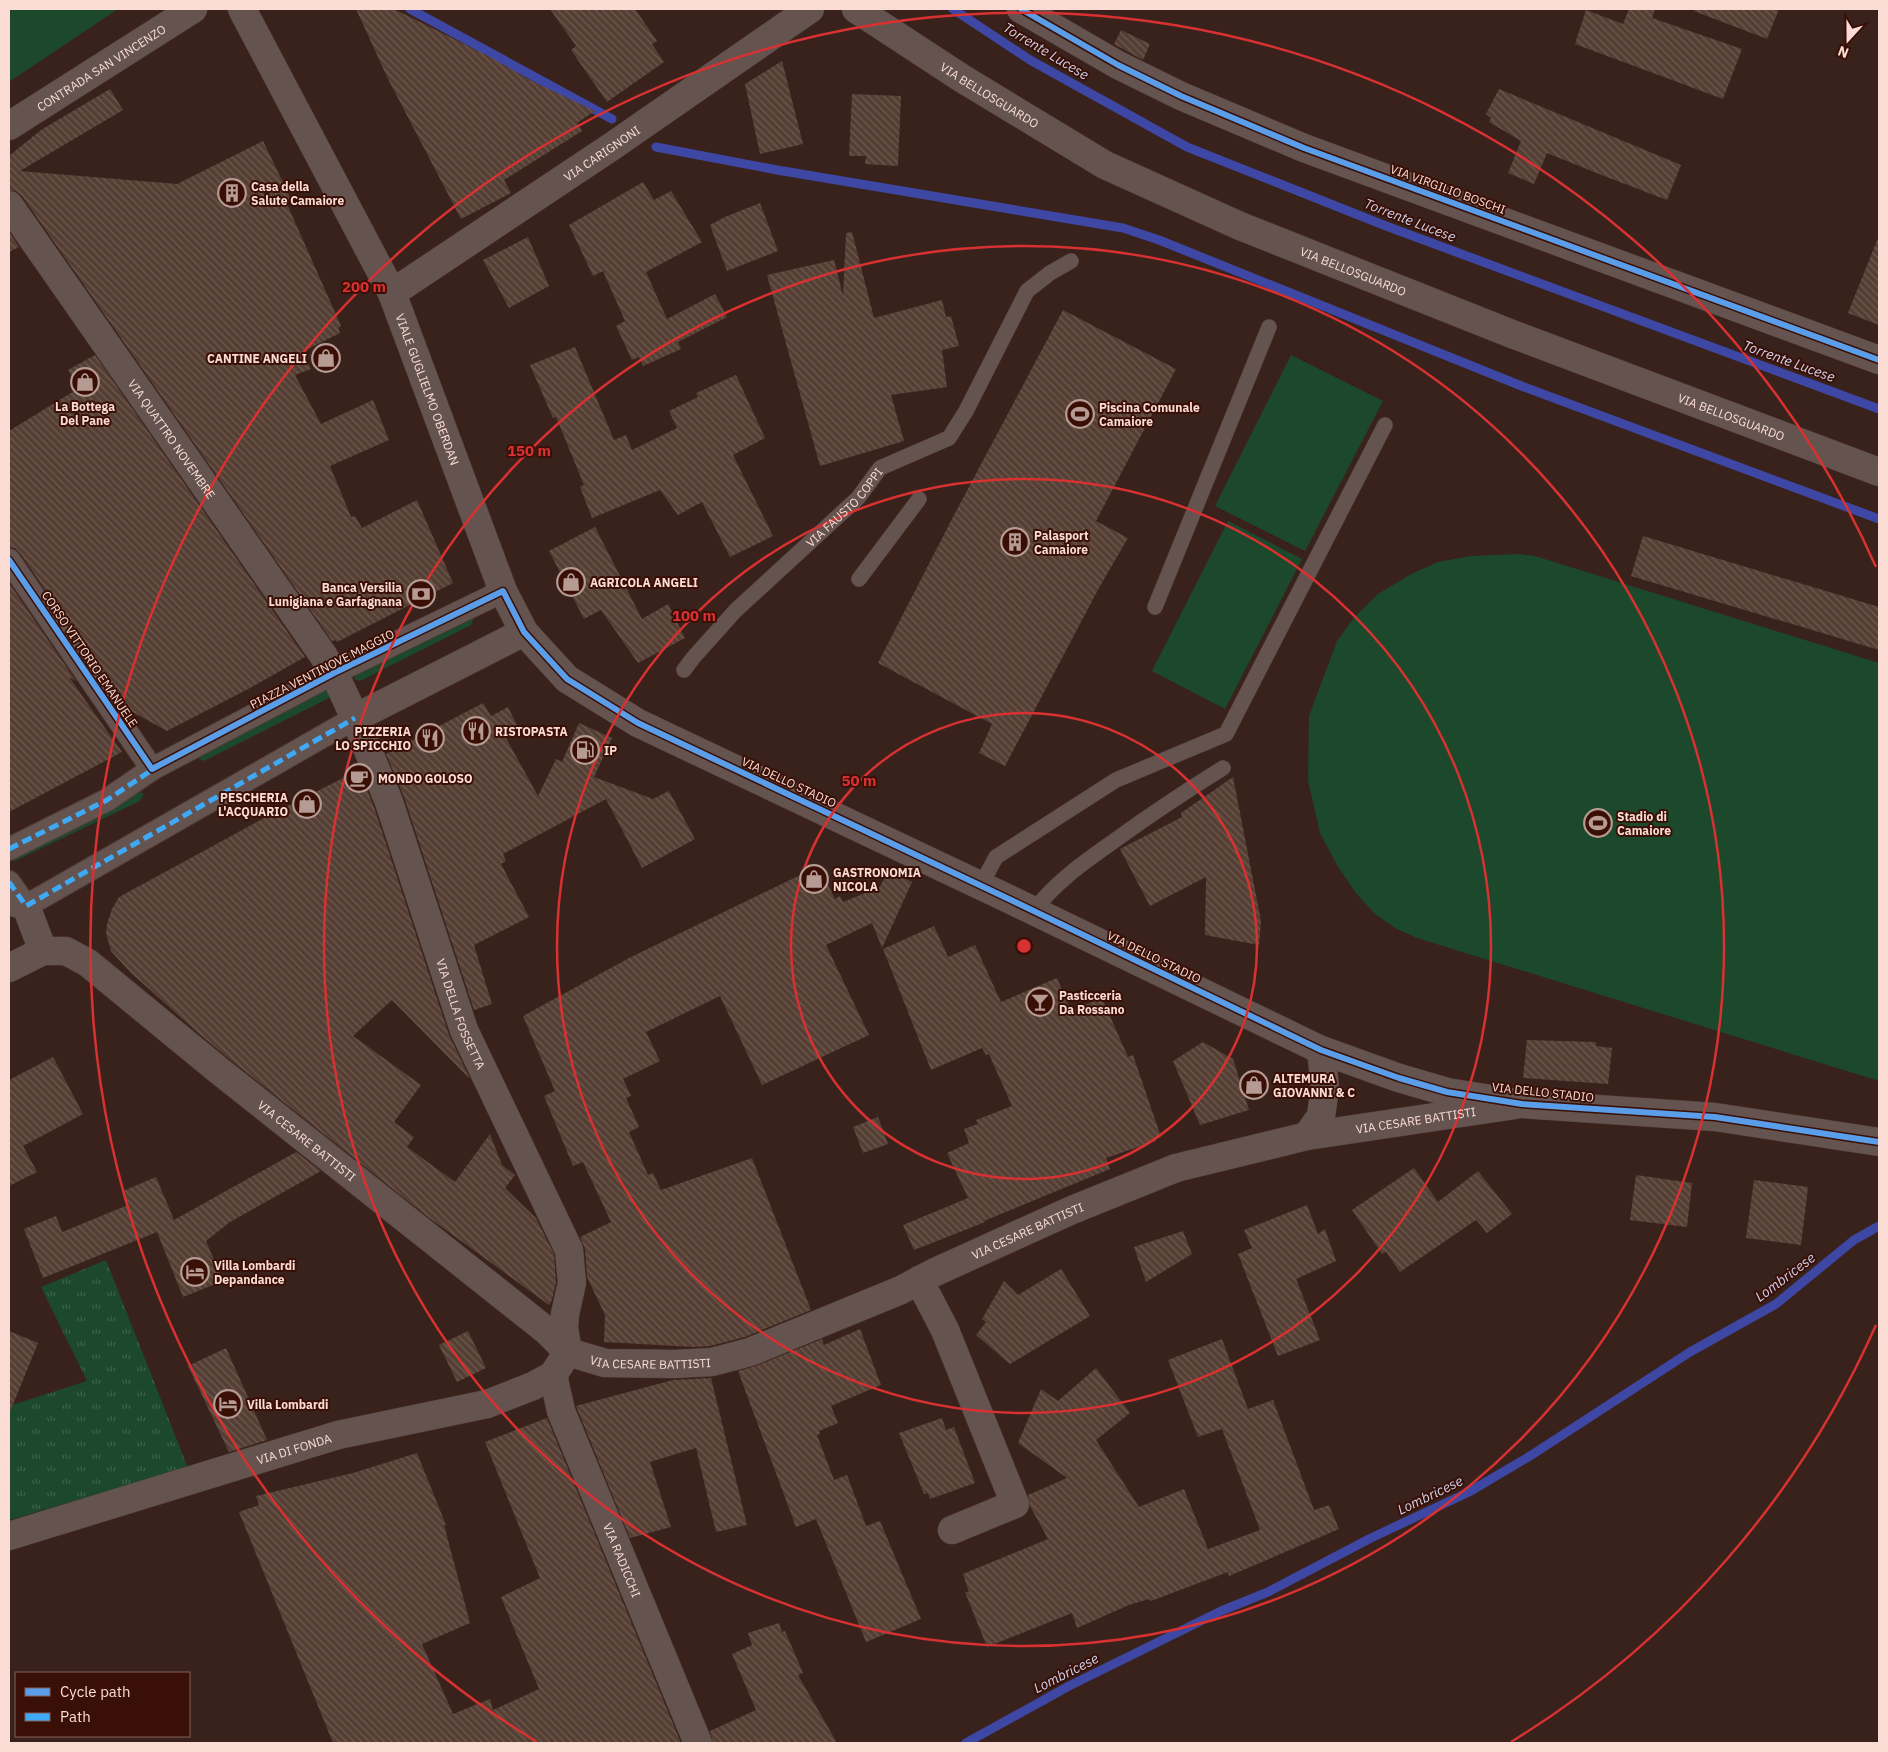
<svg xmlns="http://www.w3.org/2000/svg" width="1888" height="1752" font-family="'IBM Plex Sans',sans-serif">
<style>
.grass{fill:url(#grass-tufts)}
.garden{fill:#1c482c}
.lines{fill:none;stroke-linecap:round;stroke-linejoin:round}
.stream{stroke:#3f47a4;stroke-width:9}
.building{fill:url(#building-back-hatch)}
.service-casing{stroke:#533e3b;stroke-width:16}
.pedestrian-casing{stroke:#533e3b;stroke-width:24}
.minor-casing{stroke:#533e3b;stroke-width:29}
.tertiary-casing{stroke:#533e3b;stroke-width:29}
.secondary-casing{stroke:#533e3b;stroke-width:29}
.service{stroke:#65534f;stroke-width:15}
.pedestrian{stroke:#65534f;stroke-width:22}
.minor{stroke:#65534f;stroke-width:28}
.tertiary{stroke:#65534f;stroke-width:28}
.secondary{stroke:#65534f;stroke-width:28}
.quiet{stroke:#3fa9f5;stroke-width:5;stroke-dasharray:10 5;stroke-linecap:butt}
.cycleway-casing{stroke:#390f06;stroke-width:9}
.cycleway{stroke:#5a9eea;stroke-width:6}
.ring{fill:none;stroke:#d83131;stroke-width:2.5}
.labels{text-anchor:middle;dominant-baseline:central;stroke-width:4;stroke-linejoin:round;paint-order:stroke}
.street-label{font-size:12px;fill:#fadcd5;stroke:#390f06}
.poi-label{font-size:12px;font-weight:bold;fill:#fadcd5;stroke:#390f06;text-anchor:start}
.water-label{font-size:14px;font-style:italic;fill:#ccd3ee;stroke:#390f06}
.centre{fill:#d83131;stroke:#390f06;stroke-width:2.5}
.ring-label{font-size:15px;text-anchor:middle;font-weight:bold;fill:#d83131;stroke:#390f06;stroke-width:4;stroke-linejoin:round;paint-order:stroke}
</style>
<defs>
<pattern id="grass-tufts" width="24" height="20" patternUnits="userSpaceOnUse" patternTransform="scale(1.25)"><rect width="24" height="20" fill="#1c482c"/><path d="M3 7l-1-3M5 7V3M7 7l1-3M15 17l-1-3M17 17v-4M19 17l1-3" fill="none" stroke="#3e624a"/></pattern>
<pattern id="building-back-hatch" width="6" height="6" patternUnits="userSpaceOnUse" patternTransform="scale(1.25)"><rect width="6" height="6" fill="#553f34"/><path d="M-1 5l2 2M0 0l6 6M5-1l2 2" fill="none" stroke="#6e5a50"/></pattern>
</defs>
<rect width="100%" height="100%" fill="#39221c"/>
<polygon class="grass" points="106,1260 188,1468 9,1520 9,1406 87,1381 41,1287"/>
<g class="garden">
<polygon points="9,9 118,9 9,82"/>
<polygon points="1291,355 1383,401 1305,551 1215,506"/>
<polygon points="1228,521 1302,559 1225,709 1152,671"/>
<polygon points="1519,554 1535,556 1879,663 1879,1081 1417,938 1395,928 1374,913 1356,893 1338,867 1320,833 1308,781 1309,716 1337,641 1353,619 1378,594 1411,574 1438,562 1471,556"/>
<polygon points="471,617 474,618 471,625 360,681 354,679 355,675"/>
<polygon points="327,689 331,694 329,698 204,761 199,759 200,755"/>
<polygon points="140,792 144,794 140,801 15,861 11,859 13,853"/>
</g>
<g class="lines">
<g class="stream">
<polyline points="410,9 612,119"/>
<polyline points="953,9 1030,60 1187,147 1386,226 1879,409"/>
<polyline points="656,147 777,170 1123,228 1159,240 1524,387 1879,519"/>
<polyline points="966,1743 1069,1686 1221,1611 1268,1592 1371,1538 1469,1492 1530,1456 1690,1352 1776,1304 1854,1240 1879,1226"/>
</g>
</g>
<g class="building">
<polygon points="356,9 394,9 492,58 530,80 595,111 577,123 582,131 504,180 511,193 461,219 388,79"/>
<polygon points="550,9 635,9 657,41 652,44 664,62 607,102 571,50 576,46"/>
<polygon points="1629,9 1655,9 1652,18 1742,49 1723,99 1575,44 1586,10 1623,24"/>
<polygon points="1694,9 1779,9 1767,39 1694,11"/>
<polygon points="1121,30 1150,44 1143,60 1114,44"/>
<polygon points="782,61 803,144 760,154 745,84"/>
<polygon points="110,89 123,110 20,171 177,184 263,141 292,201 287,204 341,326 338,328 340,333 302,352 311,369 295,375 321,424 373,400 389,440 330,466 351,517 355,516 362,528 417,500 453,583 337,642 335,640 332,641 22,196 16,191 9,190 9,156 41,130"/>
<polygon points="1499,89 1681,165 1667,200 1599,174 1547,153 1534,184 1508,173 1521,141 1489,122 1491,118 1486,114"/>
<polygon points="852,94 901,96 898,166 865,164 866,156 849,156"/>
<polygon points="643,182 654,200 671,191 702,242 646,272 667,319 715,294 727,317 678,342 681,349 643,366 639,357 632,360 616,326 625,321 603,271 593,276 569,225"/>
<polygon points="760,203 778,251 727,271 710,225 725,217"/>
<polygon points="9,232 19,247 9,252"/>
<polygon points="852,232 874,318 942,300 946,317 951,316 959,346 942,350 947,387 891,395 904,441 820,466 767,275 834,260 843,296 846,233"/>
<polygon points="528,237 549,286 509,308 483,260"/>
<polygon points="1878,238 1879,239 1879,325 1848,313"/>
<polygon points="1063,310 1176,369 1096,521 1128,538 1100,586 1005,766 979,753 992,724 878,663 953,517"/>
<polygon points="575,347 614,440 626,435 632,450 677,428 669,411 698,397 696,393 736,375 765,438 733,455 773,536 730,557 702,502 678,515 660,490 592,518 580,487 584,485 556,417 553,418 530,365"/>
<polygon points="95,355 305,657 248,689 167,731 127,709 20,553 15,548 9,547 9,431 79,388 68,370"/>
<polygon points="595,527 642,619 668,604 685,638 638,663 601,610 584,619 549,551"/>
<polygon points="1643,536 1879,607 1879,650 1631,576"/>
<polygon points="9,583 76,681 69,677 122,752 9,812"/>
<polygon points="483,703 491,716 508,707 519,729 506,738 538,796 556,759 562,762 579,723 612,738 594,777 653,799 669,791 695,839 642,868 606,799 503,854 506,861 501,864 529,917 474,945 492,1004 474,1010 404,797 386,754"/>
<polygon points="359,770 374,807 449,1035 470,1079 392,1000 353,1036 421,1085 394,1122 414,1137 407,1147 455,1182 490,1134 502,1165 515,1175 505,1188 536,1218 554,1254 556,1282 552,1300 549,1305 428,1217 227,1057 197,1032 130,972 111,951 106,933 107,924 112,909 119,897 268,816"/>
<polygon points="1233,777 1261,921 1259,945 1205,935 1206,877 1150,906 1120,849 1182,817 1181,813"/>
<polygon points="819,866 835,899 840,896 843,902 880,887 888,871 912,882 882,948 872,923 826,945 869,1035 762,1085 720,996 646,1032 660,1061 623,1079 631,1096 626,1098 639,1127 629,1132 648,1175 653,1173 661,1190 752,1158 811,1310 745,1337 710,1346 694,1347 604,1342 605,1315 587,1277 585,1249 580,1237 611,1222 583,1162 573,1166 544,1096 555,1091 523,1016 631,957"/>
<polygon points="934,926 948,957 975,945 1001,1002 1057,978 1071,1011 1102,998 1128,1057 1133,1055 1161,1137 1155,1139 1156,1141 1106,1158 1110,1169 984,1221 985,1222 965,1230 914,1250 903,1225 968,1198 947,1153 969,1143 964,1129 978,1124 976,1120 1012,1106 989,1054 986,1055 982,1048 931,1070 883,949"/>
<polygon points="1527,1040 1596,1042 1596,1046 1612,1048 1608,1084 1523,1078"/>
<polygon points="1203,1042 1233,1059 1249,1110 1200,1125 1173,1061"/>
<polygon points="53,1057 83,1114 23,1146 37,1172 9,1186 9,1080"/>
<polygon points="878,1117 888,1144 863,1153 853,1127"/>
<polygon points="296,1152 321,1171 230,1222 206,1241 223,1281 183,1297 157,1232 43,1278 24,1229 56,1216 62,1232 128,1205 123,1191 156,1177 174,1220"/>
<polygon points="1414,1168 1438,1202 1478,1171 1512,1214 1487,1233 1476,1220 1400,1272 1386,1252 1382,1254 1352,1210"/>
<polygon points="1636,1175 1692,1183 1687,1227 1630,1220"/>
<polygon points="1754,1180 1808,1187 1801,1245 1746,1238"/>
<polygon points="1307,1205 1318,1234 1325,1229 1336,1261 1296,1279 1320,1340 1278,1356 1238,1254 1252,1248 1244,1230"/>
<polygon points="1183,1231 1192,1254 1146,1282 1134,1247"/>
<polygon points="1061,1269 1090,1316 1010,1364 976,1335 986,1322 982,1319 1004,1281 1018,1295"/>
<polygon points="860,1329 881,1385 831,1406 838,1423 819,1431 820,1434 817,1435 834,1480 847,1475 866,1526 880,1521 921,1619 866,1642 816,1519 796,1527 738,1371 756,1366 822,1339 824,1345"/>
<polygon points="9,1331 38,1343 10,1412 9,1412"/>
<polygon points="468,1331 486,1368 457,1382 439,1345"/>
<polygon points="1222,1339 1248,1409 1273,1400 1314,1510 1329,1505 1339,1529 1229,1576 1228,1572 1151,1601 1149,1599 1129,1605 1077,1628 1072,1613 987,1647 965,1592 969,1592 963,1574 1048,1539 1030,1506 1028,1495 1067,1478 1018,1443 1041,1389 1058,1401 1096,1368 1130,1413 1096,1440 1139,1507 1184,1489 1208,1549 1260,1530 1222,1429 1198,1437 1168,1360"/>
<polygon points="226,1348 267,1440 229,1452 188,1366"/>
<polygon points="711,1378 747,1525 716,1532 696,1448 650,1462 671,1527 630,1538 576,1406 673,1380"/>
<polygon points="547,1418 681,1743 333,1743 239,1512 259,1505 256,1496 353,1473 417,1453 446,1525 444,1525 470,1623 422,1644 453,1714 490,1699 493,1710 539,1689 501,1597 540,1578 485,1442"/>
<polygon points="942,1418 946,1430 954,1427 975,1483 930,1499 928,1493 924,1494 899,1433"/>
<polygon points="779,1623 782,1632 785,1631 803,1673 798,1675 837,1743 713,1743 710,1731 756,1710 732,1654 752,1645 748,1633"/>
</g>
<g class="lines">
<defs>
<g id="service">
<polyline points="859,579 919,499"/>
<polyline points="1155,607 1269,327"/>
<path id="s1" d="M684 670 693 658 735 611 858 498 880 468 949 438 966 411 1027 291 1050 273 1071 261"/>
<polyline points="981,885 996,857 1116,780 1226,734 1385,425"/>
<path d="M1033 911C1058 880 1083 863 1114 841 1150 815 1186 791 1223 768"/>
</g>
<g id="pedestrian">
<polyline points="9,560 152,769"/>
<polyline points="9,849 107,800 152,769 334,673 503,591"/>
<polyline points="9,882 26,906 355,718"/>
</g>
<g id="minor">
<polyline points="1021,9 1118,65 1181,96 1304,148 1879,360"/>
<path id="s2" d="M9 126 193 9"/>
<path id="s3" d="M9 205 323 655 334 673 355 718 389 802 464 1030 569 1250 572 1283 565 1314 564 1328 568 1352"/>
<path id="s4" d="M392 293 611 147 810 9"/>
<polyline points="355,718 524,632"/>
<polyline points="9,901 26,906 43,951"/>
<path id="s5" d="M9 968 43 951H66L88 963 217 1069 547 1331 568 1352 605 1363 675 1364 712 1362 750 1352 901 1290 933 1273 1072 1210 1176 1168 1307 1136 1515 1105"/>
<polyline points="1307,1136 1321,1116 1325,1088 1321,1050"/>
<polyline points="919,1280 945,1330 1015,1504 952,1530"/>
<path id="s6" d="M553 1375 561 1411 698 1743"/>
<path id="s7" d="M9 1536 338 1435 487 1404 533 1386 553 1375 568 1352"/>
</g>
<g id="tertiary">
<path id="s8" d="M242 9 392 293 503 591 524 632 567 679 638 723 1011 900 1321 1050 1399 1078 1447 1092 1522 1104 1715 1117 1879 1142"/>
</g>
<g id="secondary">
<path id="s9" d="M856 9 963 79 1105 165 1240 226 1512 334 1879 472"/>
</g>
</defs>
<use href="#service" class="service-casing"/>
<use href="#pedestrian" class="pedestrian-casing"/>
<use href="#minor" class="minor-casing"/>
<use href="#tertiary" class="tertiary-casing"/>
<use href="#secondary" class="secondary-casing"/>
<use href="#service" class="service"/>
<use href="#pedestrian" class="pedestrian"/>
<use href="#minor" class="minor"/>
<use href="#tertiary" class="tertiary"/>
<use href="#secondary" class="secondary"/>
<g class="quiet">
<polyline points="9,849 107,800 155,768"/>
<polyline points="9,882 26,906 355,718"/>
</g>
<defs>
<g id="cycleway">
<polyline points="1021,9 1118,65 1181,96 1304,148 1879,360"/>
<polyline points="9,560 152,769 334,673 503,591 524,632 567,679 638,723 1011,900 1321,1050 1399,1078 1447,1092 1522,1104 1715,1117 1879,1142"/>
</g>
</defs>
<use href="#cycleway" class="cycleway-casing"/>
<use href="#cycleway" class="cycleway"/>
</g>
<g class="ring">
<circle cx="1024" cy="946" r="233"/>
<circle cx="1024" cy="946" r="467"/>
<circle cx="1024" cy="946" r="700"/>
<path d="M1876 1325A933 933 0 0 1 1511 1742M537 1742A933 933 0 1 1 1876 567"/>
</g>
<defs>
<symbol id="building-ring" viewBox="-11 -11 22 22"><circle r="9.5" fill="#390f06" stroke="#b69b94" stroke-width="1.5"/><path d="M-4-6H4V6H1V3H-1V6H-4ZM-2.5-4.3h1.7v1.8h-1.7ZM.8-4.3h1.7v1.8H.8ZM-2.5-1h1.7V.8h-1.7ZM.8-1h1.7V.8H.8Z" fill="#b69b94"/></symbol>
<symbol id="shop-ring" viewBox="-11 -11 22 22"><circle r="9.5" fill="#390f06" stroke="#b69b94" stroke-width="1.5"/><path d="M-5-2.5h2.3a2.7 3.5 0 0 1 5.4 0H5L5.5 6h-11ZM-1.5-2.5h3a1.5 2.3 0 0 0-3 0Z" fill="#b69b94"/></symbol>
<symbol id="stadium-ring" viewBox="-11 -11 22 22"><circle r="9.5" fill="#390f06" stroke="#b69b94" stroke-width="1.5"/><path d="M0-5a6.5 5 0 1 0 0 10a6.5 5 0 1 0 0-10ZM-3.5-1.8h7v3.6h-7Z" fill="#b69b94"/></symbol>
<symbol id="bank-ring" viewBox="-11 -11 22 22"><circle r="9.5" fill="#390f06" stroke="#b69b94" stroke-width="1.5"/><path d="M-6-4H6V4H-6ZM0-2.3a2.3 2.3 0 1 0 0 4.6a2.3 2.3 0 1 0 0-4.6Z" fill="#b69b94"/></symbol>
<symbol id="restaurant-ring" viewBox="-11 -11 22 22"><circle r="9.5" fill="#390f06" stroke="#b69b94" stroke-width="1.5"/><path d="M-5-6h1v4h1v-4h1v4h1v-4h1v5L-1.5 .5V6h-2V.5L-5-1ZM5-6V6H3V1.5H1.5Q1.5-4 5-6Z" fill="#b69b94"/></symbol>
<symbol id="fuel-ring" viewBox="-11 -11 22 22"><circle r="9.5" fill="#390f06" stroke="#b69b94" stroke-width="1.5"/><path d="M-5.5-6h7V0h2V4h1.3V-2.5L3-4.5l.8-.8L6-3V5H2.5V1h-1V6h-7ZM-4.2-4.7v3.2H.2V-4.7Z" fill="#b69b94"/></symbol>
<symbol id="cafe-ring" viewBox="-11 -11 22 22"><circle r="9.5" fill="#390f06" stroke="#b69b94" stroke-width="1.5"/><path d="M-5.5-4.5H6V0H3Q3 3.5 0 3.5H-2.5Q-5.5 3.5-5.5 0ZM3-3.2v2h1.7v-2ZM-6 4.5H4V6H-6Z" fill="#b69b94"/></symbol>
<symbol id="bar-ring" viewBox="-11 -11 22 22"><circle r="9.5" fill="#390f06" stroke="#b69b94" stroke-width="1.5"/><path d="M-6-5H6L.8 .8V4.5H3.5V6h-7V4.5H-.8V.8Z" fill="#b69b94"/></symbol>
<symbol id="hotel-ring" viewBox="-11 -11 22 22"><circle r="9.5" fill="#390f06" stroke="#b69b94" stroke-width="1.5"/><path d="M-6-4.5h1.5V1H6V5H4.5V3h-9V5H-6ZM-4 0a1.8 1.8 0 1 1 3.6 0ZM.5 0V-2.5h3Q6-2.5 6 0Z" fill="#b69b94"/></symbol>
</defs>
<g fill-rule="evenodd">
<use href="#building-ring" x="216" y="177" width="32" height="32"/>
<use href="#shop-ring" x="310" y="342" width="32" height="32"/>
<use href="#shop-ring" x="69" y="366" width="32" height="32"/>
<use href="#stadium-ring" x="1064" y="398" width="32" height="32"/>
<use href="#building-ring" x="999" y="526" width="32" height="32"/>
<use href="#shop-ring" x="555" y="566" width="32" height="32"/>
<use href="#bank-ring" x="405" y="578" width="32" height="32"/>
<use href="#restaurant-ring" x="460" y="715" width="32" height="32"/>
<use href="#restaurant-ring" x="414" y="722" width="32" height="32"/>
<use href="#fuel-ring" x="569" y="734" width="32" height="32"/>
<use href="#cafe-ring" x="343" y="762" width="32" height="32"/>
<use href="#shop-ring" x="291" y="788" width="32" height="32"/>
<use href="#stadium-ring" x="1582" y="807" width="32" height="32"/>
<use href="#shop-ring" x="798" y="863" width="32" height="32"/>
<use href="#bar-ring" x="1024" y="986" width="32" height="32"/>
<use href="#shop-ring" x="1238" y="1069" width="32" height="32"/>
<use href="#hotel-ring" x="179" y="1256" width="32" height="32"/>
<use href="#hotel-ring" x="212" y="1388" width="32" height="32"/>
</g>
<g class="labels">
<g class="street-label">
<text stroke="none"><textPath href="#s2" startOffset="109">CONTRADA SAN VINCENZO</textPath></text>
<text stroke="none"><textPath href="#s9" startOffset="159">VIA BELLOSGUARDO</textPath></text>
<text stroke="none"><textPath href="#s4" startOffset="252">VIA CARIGNONI</textPath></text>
<text transform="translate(1448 189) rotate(20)">VIA VIRGILIO BOSCHI</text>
<text stroke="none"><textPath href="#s9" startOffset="564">VIA BELLOSGUARDO</textPath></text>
<text stroke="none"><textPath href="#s8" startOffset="424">VIALE GUGLIELMO OBERDAN</textPath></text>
<text stroke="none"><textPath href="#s9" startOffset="969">VIA BELLOSGUARDO</textPath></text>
<text stroke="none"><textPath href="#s3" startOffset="285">VIA QUATTRO NOVEMBRE</textPath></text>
<text stroke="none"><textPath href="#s1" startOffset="229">VIA FAUSTO COPPI</textPath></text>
<text transform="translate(90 659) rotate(56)">CORSO VITTORIO EMANUELE</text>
<text transform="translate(322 669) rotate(-27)">PIAZZA VENTINOVE MAGGIO</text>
<text transform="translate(789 782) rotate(25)">VIA DELLO STADIO</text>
<text transform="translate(1154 957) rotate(26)">VIA DELLO STADIO</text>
<text stroke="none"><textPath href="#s3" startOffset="934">VIA DELLA FOSSETTA</textPath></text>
<text transform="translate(1543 1092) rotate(6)">VIA DELLO STADIO</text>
<text stroke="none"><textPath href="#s5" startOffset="1598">VIA CESARE BATTISTI</textPath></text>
<text stroke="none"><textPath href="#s5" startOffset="368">VIA CESARE BATTISTI</textPath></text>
<text stroke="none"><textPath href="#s5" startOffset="1192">VIA CESARE BATTISTI</textPath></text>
<text stroke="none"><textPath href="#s5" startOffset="788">VIA CESARE BATTISTI</textPath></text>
<text stroke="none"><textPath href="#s7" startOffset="298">VIA DI FONDA</textPath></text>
<text stroke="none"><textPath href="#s6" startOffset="198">VIA RADICCHI</textPath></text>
</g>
<g class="poi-label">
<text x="251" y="186">Casa della<tspan x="251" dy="14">Salute Camaiore</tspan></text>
<text x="307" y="358" text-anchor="end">CANTINE ANGELI</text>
<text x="85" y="406" text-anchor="middle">La Bottega<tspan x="85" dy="14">Del Pane</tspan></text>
<text x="1099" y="407">Piscina Comunale<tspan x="1099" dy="14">Camaiore</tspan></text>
<text x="1034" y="535">Palasport<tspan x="1034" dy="14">Camaiore</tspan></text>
<text x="590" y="582">AGRICOLA ANGELI</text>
<text x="402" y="587" text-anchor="end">Banca Versilia<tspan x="402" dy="14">Lunigiana e Garfagnana</tspan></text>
<text x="411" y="731" text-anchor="end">PIZZERIA<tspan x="411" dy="14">LO SPICCHIO</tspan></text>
<text x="495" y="731">RISTOPASTA</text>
<text x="604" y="750">IP</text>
<text x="378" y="778">MONDO GOLOSO</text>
<text x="288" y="797" text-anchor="end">PESCHERIA<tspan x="288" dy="14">L'ACQUARIO</tspan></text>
<text x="1617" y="816">Stadio di<tspan x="1617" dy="14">Camaiore</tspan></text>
<text x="833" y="872">GASTRONOMIA<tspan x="833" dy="14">NICOLA</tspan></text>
<text x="1059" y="995">Pasticceria<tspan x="1059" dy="14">Da Rossano</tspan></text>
<text x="1273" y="1078">ALTEMURA<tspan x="1273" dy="14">GIOVANNI &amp; C</tspan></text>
<text x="214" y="1265">Villa Lombardi<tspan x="214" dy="14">Depandance</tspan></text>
<text x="247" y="1404">Villa Lombardi</text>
</g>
<g class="water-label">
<text transform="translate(1046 51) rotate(31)">Torrente Lucese</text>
<text transform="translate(1410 220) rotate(21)">Torrente Lucese</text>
<text transform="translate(1789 361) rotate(20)">Torrente Lucese</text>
<text transform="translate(1785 1277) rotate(-37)">Lombricese</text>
<text transform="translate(1430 1495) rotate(-26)">Lombricese</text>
<text transform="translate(1066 1673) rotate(-27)">Lombricese</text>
</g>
</g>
<circle cx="1024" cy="946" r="8" class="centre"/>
<g class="ring-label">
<text x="364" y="292">200 m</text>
<text x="529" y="456">150 m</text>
<text x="694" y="621">100 m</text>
<text x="859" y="786">50 m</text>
</g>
<rect width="1888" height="1752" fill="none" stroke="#fadcd5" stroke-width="20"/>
<rect x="15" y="1672" width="175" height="65" fill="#390f06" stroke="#866159"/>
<rect x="25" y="1688" width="25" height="8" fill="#5a9eea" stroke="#866159"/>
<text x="60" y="1697" font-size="15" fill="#fadcd5">Cycle path</text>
<rect x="25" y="1713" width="25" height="8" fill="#3fa9f5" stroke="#866159"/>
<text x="60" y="1722" font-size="15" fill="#fadcd5">Path</text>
<g transform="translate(1848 40) rotate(201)" stroke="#390f06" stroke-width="4" paint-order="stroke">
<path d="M0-4L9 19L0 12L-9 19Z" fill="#fadcd5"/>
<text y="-8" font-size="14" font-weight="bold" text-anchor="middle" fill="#fadcd5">N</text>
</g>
</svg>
